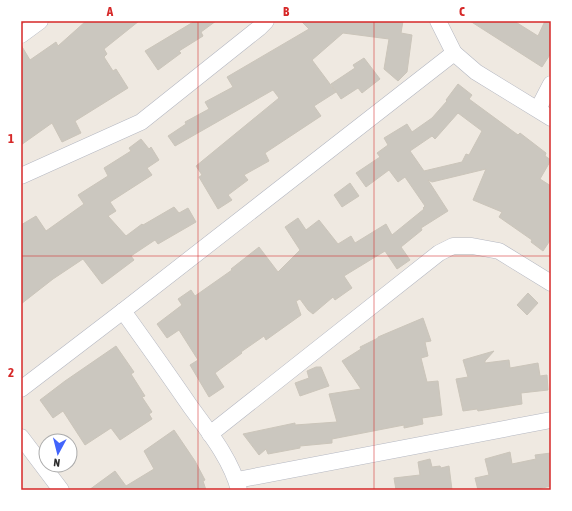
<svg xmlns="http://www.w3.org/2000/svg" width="572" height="511" font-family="'Asap Condensed',sans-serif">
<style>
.building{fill:#cbc7bf;stroke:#cbc5ba;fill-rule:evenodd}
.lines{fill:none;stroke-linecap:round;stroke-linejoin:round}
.minor-casing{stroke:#b4b7c1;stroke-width:17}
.minor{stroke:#fff;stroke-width:16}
.grid{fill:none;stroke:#d62828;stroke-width:1;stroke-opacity:0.55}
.neatline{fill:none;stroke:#d62828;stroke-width:1.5}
.grid-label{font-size:13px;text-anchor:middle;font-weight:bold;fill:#d62828}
</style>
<rect width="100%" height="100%" fill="#efe9e1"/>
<g class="building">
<polygon points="86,21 139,21 104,49 107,54 104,57 113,71 116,69 128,88 75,121 81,133 62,142 52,123 21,145 21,45 30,60 56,42 58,46"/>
<polygon points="195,21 216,21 201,32 203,36 179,51 181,53 158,70 145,51"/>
<polygon points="301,21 403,21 401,33 412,35 407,72 398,81 384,69 389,39 343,33 312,60 336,92 314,106 321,116 265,153 269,161 244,175 248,180 228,195 232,200 218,209 199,177 202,175 196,166 279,98 273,90 175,146 168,136 186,124 185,122 209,109 205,102 233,87 227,77 309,29"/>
<polygon points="470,21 514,21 538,36 545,21 551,21 551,53 542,67"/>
<polygon points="364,58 380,79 362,93 358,88 341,99 331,84 355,68 353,65"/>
<path d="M458 84 472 95 469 99 518 135 520 133 546 153 545 156 551 160 540 179 551 186V239L543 251 531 242 532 240 499 217 502 212 473 200 486 169 432 182 428 180 448 211 421 228 422 230 401 247 410 260 397 269 385 251 344 276 352 288 335 300 333 297 313 314 308 310 300 299 296 301 301 315 266 340 264 336 241 352 242 353 215 373 224 387 209 397 190 365 198 360 179 330 167 338 157 324 182 305 178 299 191 290 195 296 232 270 231 269 259 247 278 272 300 250 285 227 298 218 306 230 319 220 338 244 351 236 355 243 386 224 392 235 424 209 423 208 425 206 405 177 398 182 389 170 366 187 356 173 380 157 377 153 388 145 384 138 407 124 412 132 432 118 447 101 446 100ZM458 113 482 131 469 155 466 154 462 162 424 171 410 151 432 136 435 139Z"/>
<polygon points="141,139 149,149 151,147 159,160 147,168 152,175 110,202 116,211 108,216 126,236 142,224 143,225 174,207 179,213 188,208 196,222 158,244 155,240 131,256 134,260 102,284 83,259 53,279 21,304 21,225 36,216 46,231 84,204 78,195 108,176 104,168 131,151 129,148"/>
<polygon points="350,183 359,196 342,207 334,195"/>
<polygon points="528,293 538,303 527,315 517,305"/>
<polygon points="423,318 431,341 425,342 428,356 421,358 427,382 438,381 442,415 422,418 423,424 404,428 404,425 332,439 332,443 300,446 300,448 268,454 266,449 259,455 243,434 295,423 295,425 337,422 329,394 361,389 342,361 361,349 360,347 378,338 378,337"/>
<polygon points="116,346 134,372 131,374 145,396 142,397 152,412 149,414 152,419 120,440 111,428 85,445 63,411 53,418 40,400 65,381"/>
<polygon points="494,351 485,361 485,363 509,360 510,368 538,363 540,376 547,375 548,390 521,393 522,404 478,411 477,409 463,411 456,379 468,377 463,360"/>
<polygon points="316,367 321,367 329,386 300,396 295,383 309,378 307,371"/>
<polygon points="174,430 195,461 205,480 203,481 206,490 89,490 115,471 126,486 154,469 144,451"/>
<polygon points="510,452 512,464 536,459 535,455 551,453 551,486 534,490 478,490 475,478 489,475 485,459"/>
<polygon points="430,459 432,467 440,466 441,468 449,466 452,490 396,490 394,478 420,475 418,462"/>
</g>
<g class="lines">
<defs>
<g id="minor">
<polyline points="438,21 454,53 476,72 551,118"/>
<polyline points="21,35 40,21"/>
<polyline points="538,109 551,84"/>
<polyline points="21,176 141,122 259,28 266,21"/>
<path d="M123 311C146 343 168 374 190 406 209 432 231 459 239 490"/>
<polyline points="21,389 123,311 454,53"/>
<polyline points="210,434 439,253 453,246 472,246 499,251 551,283"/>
<polyline points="21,437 61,490"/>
<polyline points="237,480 551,420"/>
</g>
</defs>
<use href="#minor" class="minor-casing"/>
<use href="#minor" class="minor"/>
</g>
<path class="grid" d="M198 21V490M374 21V490M21 256H551"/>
<rect width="572" height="511" fill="none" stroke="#ffffff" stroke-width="44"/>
<g transform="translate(58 453) rotate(187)"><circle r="19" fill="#ffffff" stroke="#ababab"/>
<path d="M0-3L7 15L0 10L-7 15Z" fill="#4264fb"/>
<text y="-6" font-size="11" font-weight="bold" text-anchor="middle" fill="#2e2e2e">N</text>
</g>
<rect x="22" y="22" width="528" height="467" class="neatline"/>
<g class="grid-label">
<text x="110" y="16">A</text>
<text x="286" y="16">B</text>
<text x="462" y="16">C</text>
<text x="11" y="143">1</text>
<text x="11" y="377">2</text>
</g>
</svg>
